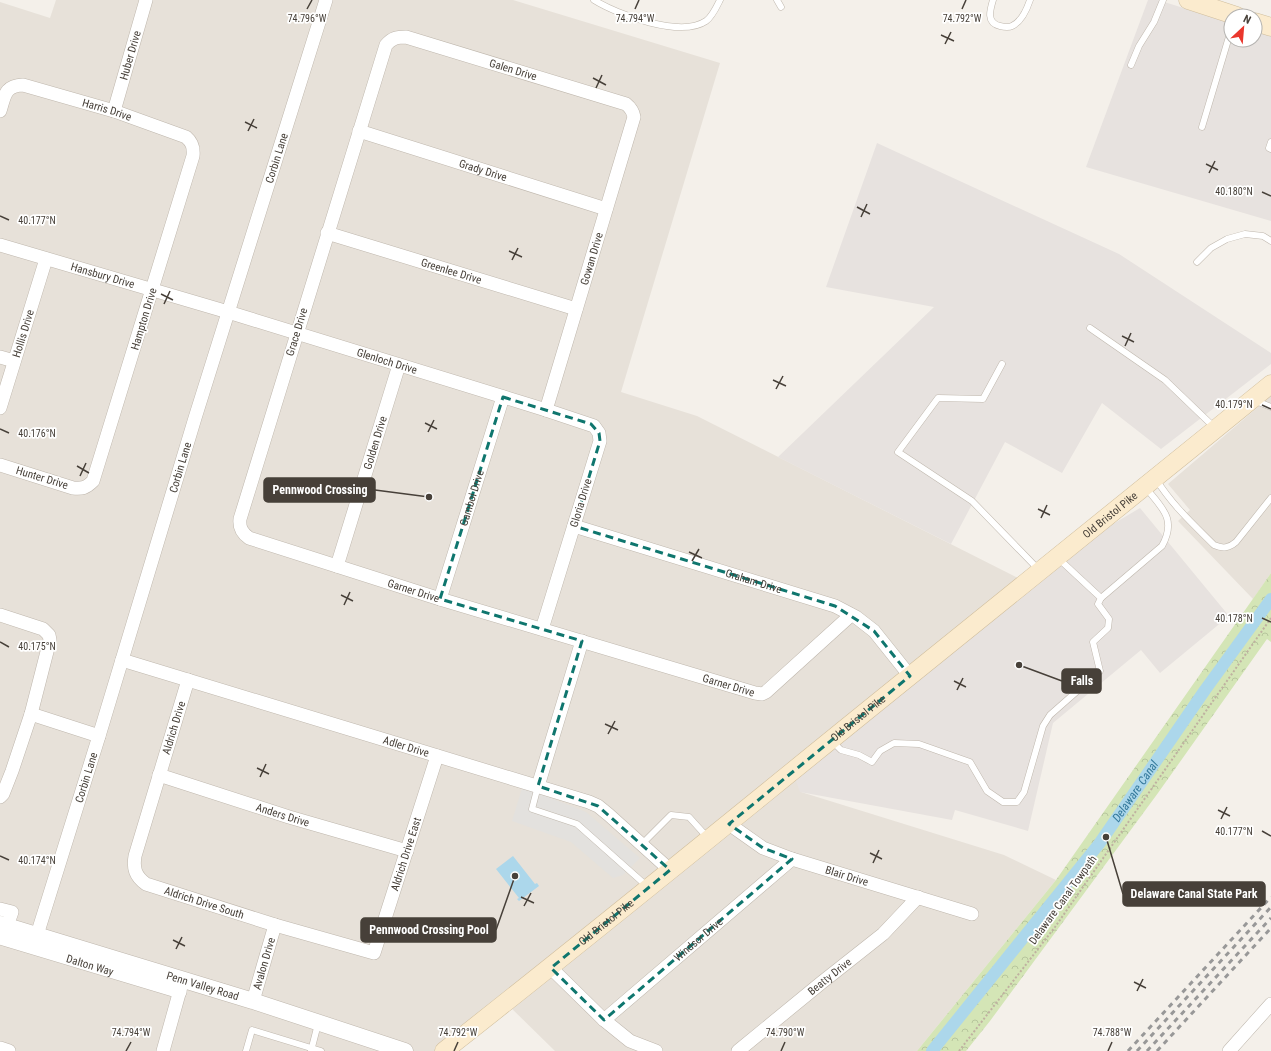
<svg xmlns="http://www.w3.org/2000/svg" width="1271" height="1051" font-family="'Roboto Condensed',sans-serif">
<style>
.residential{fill:#e7e1d9}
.industrial{fill:#e7e2df}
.forest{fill:url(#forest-crowns)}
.parking{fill:#e3e1de}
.water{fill:#acd7eb}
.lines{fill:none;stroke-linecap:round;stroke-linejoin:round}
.canal{stroke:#acd7eb;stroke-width:12}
.service-casing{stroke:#bfb7ad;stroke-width:7}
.minor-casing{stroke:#bfb7ad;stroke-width:14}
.tertiary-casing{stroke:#bfb7ad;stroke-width:17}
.secondary-casing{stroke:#d0be9d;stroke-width:19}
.path{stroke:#bfb1a0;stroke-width:2;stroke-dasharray:2 2;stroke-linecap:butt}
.service{stroke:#fff;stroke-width:6}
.minor{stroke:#fff;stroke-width:13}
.tertiary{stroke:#fff;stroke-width:16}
.secondary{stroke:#fbebce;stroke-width:18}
.rail{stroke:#989898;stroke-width:3;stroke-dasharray:5 5;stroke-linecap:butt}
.marked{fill:none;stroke:#0f766e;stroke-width:3;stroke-dasharray:8 5;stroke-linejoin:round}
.ticks{fill:none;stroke:#474039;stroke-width:1.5}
.labels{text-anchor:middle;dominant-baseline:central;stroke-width:3.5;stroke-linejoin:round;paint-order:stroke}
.street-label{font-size:11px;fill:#474039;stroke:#fff}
.water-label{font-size:12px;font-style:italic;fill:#357a9c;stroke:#fff}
.ticks-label{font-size:10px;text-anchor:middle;fill:#474039;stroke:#fff;stroke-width:3.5;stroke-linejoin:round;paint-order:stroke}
.leader{fill:none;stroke:#474039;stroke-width:1.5}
.callout-dot{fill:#474039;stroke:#fff;stroke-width:1.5}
.callout{fill:#474039;stroke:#474039;stroke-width:1.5}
.callout-label{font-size:12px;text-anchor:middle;font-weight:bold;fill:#fff}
</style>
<defs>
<pattern id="forest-crowns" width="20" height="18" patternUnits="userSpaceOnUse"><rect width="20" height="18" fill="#d4e5b6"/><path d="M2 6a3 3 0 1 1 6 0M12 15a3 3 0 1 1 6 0" fill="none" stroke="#b7c69d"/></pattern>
</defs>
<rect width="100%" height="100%" fill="#f4f0ea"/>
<g class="residential">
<polygon points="56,0 513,0 720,63 621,392 697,416 1020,579 791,767 801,792 1004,855 1056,880 917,1051 555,1051 506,1003 444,1051 0,1051 0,2 50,18"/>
<polygon points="1271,396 1271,573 1253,599 1178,521 1190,510 1168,484"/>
</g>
<g class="industrial">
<polygon points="1148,0 1158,0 1231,23 1231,40 1255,40 1255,31 1271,36 1271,221 1086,167"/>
<polygon points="877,143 1119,254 1271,353 1271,364 1161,449 1102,403 1062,473 1005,442 951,544 778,457 934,307 826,287"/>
<polygon points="1140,508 1229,616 1160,673 1141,650 1053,723 1028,831 955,810 952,820 800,792 791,767 1020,579"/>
</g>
<polygon class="forest" points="1271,573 1271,642 1267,639 1158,793 990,1021 966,1051 917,1051 1056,880"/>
<polygon class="parking" points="523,785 544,792 543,795 586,812 640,858 623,875 613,878 571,842 512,821"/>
<polygon class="water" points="513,856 535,884 537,883 539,886 519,901 517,899 519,898 496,869"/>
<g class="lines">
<path class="canal" id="s1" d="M932 1051 1099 844 1205 690 1271 599"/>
<defs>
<g id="service">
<path d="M594 0C618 15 681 38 706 21 712 17 717 6 720 0"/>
<polyline points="777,0 781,7"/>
<path d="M993 0C990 10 986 23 1000 26 1004 27 1008 28 1012 26 1021 22 1027 9 1030 0"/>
<polyline points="1131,65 1139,46 1154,22 1163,0"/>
<polyline points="1202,127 1231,30"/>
<polyline points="1271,142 1269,148 1271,149"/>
<polyline points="1197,262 1211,248 1227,239 1245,234 1263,236 1271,241"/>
<polyline points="1090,328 1165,380 1215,428"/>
<polyline points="1002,364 983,399 938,398 898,452 972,501 1039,570"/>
<polyline points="1256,401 1271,407"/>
<path d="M1156 479C1172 505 1193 524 1214 545 1223 549 1229 548 1236 542L1271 498"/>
<path d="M1059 559 1101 598 1162 546C1177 519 1162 508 1146 488"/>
<polyline points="832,741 841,750 859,755 872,762 880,751 894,743 919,744 970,762 987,791 1003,802 1017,802 1024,792 1043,726 1050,715 1100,671 1093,642 1108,628 1109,619 1098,604 1101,598"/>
<polyline points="538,786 532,809 577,824 648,887"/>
<polyline points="641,845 671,815 689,817 708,838"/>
<polyline points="246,1051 252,1030 321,1051"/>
<polyline points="311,1051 318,1024"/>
</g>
<g id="minor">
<path id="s2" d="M0 111C5 96 4 86 23 85L114 111 186 137C192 142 194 147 193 156L93 481C86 488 82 489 73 488L0 465"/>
<path id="s3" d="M114 111 146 0"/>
<path id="s4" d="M359 131 606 209"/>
<path id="s5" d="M327 233 576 309"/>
<path id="s6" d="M0 245 228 312 546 410 594 426 599 433 600 441 542 629"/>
<polyline points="0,357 14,361"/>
<path id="s7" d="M0 408 46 259"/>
<path id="s8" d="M546 410 634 117C633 111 631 108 626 104L406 37C397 37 392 38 386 45L240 519C239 528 242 533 249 538L440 599 755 693 762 694 766 692 851 615"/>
<path id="s9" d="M574 526 835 606 856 617 874 631 910 676"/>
<path id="s10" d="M337 566 399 365"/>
<path id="s11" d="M440 599 503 397"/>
<polyline points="0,615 43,629 49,635 50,640 31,714 12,771 3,794 0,797"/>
<path id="s12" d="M122 660 589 802 598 806 609 815 670 870"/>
<path id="s13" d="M188 680 135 856C133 868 135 876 146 884L275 925 374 953 437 756"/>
<polyline points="31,714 99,736"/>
<path id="s14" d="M159 775 289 817 407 851"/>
<polyline points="538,786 582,641"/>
<path id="s15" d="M729 824 763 848 792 859 972 914"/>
<polyline points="0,909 12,912 7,926"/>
<path id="s16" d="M37 935 99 736 195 418 326 0"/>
<path id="s17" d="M0 938 180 992"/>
<polyline points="551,968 604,1020 630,1041 656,1051"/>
<path id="s18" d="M253 1001 275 925"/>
<path id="s19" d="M604 1020 792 859"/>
<polyline points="0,1048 9,1051"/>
<polyline points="163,1051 182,983"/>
<path id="s20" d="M738 1051 821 983 883 934 918 897"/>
<polyline points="1229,1051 1271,1004"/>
</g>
<g id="tertiary">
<path id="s21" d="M0 924 253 1001 405 1051"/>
</g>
<g id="secondary">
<polyline points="1188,0 1237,16"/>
<polyline points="1255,22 1271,27"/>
<path id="s22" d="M444 1051C601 928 755 801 910 676 1030 579 1151 482 1271 384"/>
</g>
</defs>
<use href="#service" class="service-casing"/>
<use href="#minor" class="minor-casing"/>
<use href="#tertiary" class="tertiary-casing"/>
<use href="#secondary" class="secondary-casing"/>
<polyline class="path" points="959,1051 1055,927 1271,618"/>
<use href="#service" class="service"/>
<use href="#minor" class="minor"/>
<use href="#tertiary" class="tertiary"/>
<use href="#secondary" class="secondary"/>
<g class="rail">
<polyline points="1128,1051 1271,897"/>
<polyline points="1137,1051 1271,907"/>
<polyline points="1147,1051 1271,918"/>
<polyline points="1157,1051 1271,928"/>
</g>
</g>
<path class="marked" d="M503 397 591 424 599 433 600 441 574 526 835 606 874 631 910 676 729 824 763 848 792 859 604 1020 551 968 670 870 598 806 538 786 582 641 440 599Z"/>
<path class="ticks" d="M307 9 312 0M635 9 639 0M962 9 966 0M941 35 954 41M945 44 951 32M593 78 606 85M596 88 602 75M245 122 257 128M248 131 254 119M1206 164 1218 170M1209 173 1215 161M1262 192 1271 196M857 207 870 214M0 216 9 220M861 217 867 204M509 251 522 257M512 260 518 248M161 294 173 300M164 304 170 291M1122 336 1134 342M1125 346 1131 333M773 380 786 386M776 389 783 376M1262 405 1271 409M425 423 437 429M0 429 9 433M428 432 434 420M77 466 89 473M80 476 86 463M1038 509 1050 515M1041 518 1047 505M689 552 702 558M692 561 699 549M341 595 353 601M344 605 350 592M1262 618 1271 622M0 642 9 647M954 681 966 687M957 690 963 678M605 724 618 730M608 734 615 721M257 768 269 774M260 777 266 764M1218 810 1230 816M1221 819 1227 807M1262 831 1271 836M870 853 882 859M0 856 9 860M873 863 879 850M521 897 534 903M524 906 531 893M173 940 185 946M176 949 182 937M1134 982 1146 988M1137 991 1143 979M126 1051 131 1042M454 1051 458 1042M781 1051 785 1042M1108 1051 1112 1042"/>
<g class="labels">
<g class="street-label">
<text stroke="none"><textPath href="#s3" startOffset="58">Huber Drive</textPath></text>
<text transform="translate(513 70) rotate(17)">Galen Drive</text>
<text stroke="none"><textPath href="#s2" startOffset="126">Harris Drive</textPath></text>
<text stroke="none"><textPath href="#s16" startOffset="813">Corbin Lane</textPath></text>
<text stroke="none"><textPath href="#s4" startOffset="130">Grady Drive</textPath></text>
<text stroke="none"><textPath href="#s8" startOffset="158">Gowan Drive</textPath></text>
<text stroke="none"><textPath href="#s5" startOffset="130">Greenlee Drive</textPath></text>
<text stroke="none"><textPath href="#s6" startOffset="107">Hansbury Drive</textPath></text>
<text transform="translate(144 319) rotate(-73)">Hampton Drive</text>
<text transform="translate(297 332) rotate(-73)">Grace Drive</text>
<text stroke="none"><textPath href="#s7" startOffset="78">Hollis Drive</textPath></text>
<text stroke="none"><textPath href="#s6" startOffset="404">Glenloch Drive</textPath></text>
<text stroke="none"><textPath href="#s10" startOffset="129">Golden Drive</textPath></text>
<text stroke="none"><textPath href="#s16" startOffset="489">Corbin Lane</textPath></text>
<text transform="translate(42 478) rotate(17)">Hunter Drive</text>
<text stroke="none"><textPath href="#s11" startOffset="106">Gambol Drive</textPath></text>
<text transform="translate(581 503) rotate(-73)">Gloria Drive</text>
<text stroke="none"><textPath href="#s22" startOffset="855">Old Bristol Pike</textPath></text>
<text stroke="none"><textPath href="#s9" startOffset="188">Graham Drive</textPath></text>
<text stroke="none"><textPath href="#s8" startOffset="1265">Garner Drive</textPath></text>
<text stroke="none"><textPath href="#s8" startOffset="1594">Garner Drive</textPath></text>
<text stroke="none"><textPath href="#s22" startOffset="531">Old Bristol Pike</textPath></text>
<text transform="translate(174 728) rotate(-73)">Aldrich Drive</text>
<text stroke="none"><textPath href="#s12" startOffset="297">Adler Drive</textPath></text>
<text stroke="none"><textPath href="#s16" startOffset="165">Corbin Lane</textPath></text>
<text stroke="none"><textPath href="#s14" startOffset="130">Anders Drive</textPath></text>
<text stroke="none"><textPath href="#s13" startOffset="558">Aldrich Drive East</textPath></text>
<text stroke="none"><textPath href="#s15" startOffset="130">Blair Drive</textPath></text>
<text transform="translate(1063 900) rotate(-54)">Delaware Canal Towpath</text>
<text stroke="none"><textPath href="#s13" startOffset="277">Aldrich Drive South</textPath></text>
<text stroke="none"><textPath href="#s22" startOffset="207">Old Bristol Pike</textPath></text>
<text stroke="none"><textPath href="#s19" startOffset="124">Windsor Drive</textPath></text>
<text stroke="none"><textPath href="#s18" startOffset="39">Avalon Drive</textPath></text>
<text stroke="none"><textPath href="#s17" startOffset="94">Dalton Way</textPath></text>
<text stroke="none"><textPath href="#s20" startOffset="118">Beatty Drive</textPath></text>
<text stroke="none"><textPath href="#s21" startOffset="212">Penn Valley Road</textPath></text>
</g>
<g class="water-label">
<text stroke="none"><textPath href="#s1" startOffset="330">Delaware Canal</textPath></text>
</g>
</g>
<g class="ticks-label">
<text x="307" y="22">74.796°W</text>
<text x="635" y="22">74.794°W</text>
<text x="962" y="22">74.792°W</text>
<text x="1234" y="195">40.180°N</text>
<text x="37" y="224">40.177°N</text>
<text x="1234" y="408">40.179°N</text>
<text x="37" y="437">40.176°N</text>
<text x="1234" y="622">40.178°N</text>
<text x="37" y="650">40.175°N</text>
<text x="1234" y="835">40.177°N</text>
<text x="37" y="864">40.174°N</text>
<text x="131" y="1036">74.794°W</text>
<text x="458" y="1036">74.792°W</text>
<text x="785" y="1036">74.790°W</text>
<text x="1112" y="1036">74.788°W</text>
</g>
<path class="leader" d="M429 497L375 490M1019 665L1062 681M1106 837L1123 894M515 876L496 930"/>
<g class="callout-dot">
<circle cx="429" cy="497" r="4"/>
<circle cx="1019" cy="665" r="4"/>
<circle cx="1106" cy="837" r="4"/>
<circle cx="515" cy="876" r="4"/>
</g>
<g class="callout">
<rect x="264" y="478" width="111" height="24" rx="4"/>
<rect x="1062" y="669" width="39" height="24" rx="4"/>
<rect x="1123" y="882" width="142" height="24" rx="4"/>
<rect x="361" y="918" width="135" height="24" rx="4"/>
</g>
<g class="callout-label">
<text x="320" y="494">Pennwood Crossing</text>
<text x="1082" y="685">Falls</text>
<text x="1194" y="898">Delaware Canal State Park</text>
<text x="429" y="934">Pennwood Crossing Pool</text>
</g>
<g transform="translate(1243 28) rotate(26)"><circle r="19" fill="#ffffff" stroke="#b5b3b0"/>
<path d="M0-3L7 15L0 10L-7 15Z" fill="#ea362c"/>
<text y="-6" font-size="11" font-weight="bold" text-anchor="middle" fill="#474039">N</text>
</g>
</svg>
